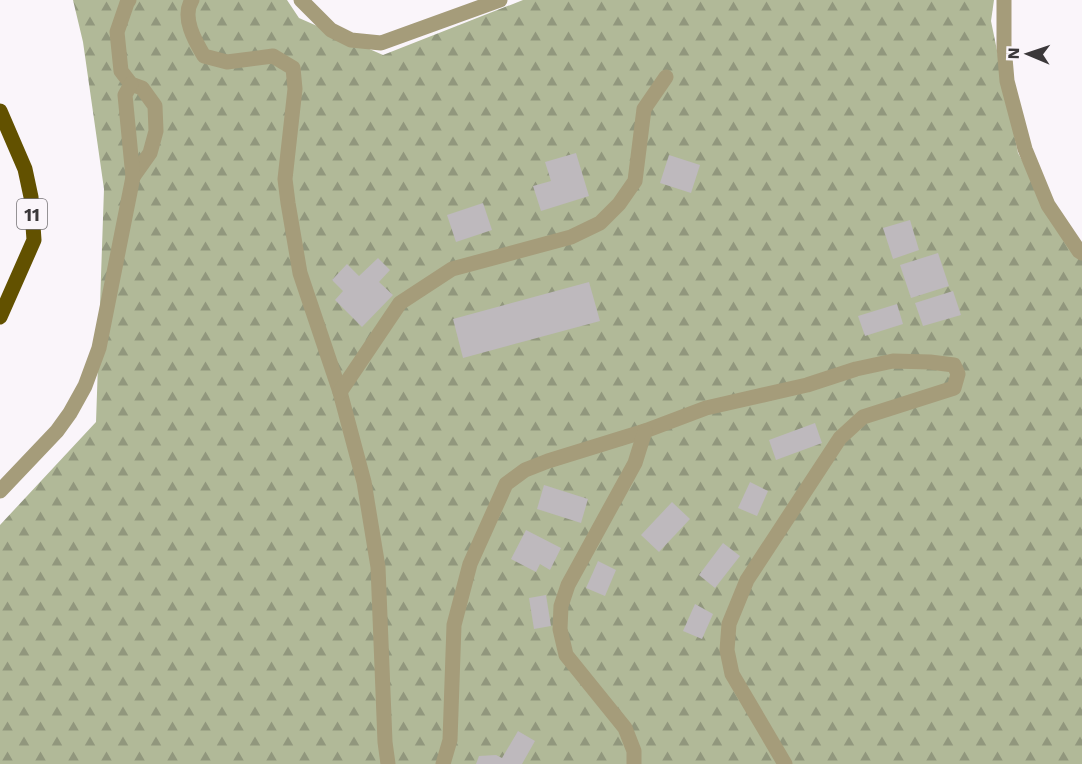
<svg xmlns="http://www.w3.org/2000/svg" width="1082" height="764" font-family="'Work Sans',sans-serif">
<style>
.forest{fill:url(#forest-firs)}
.building{fill:#beb9bd}
.lines{fill:none;stroke-linecap:round;stroke-linejoin:round}
.minor{stroke:#a59c7a;stroke-width:15}
.major{stroke:#625100;stroke-width:15}
.labels{text-anchor:middle;dominant-baseline:central;stroke-width:6;stroke-linejoin:round;paint-order:stroke}
.shield{fill:#faf5fa;stroke:#747174;stroke-width:1.5}
.shield-label{font-size:18px;font-weight:bold;fill:#3b383a}
</style>
<defs>
<pattern id="forest-firs" width="22" height="20" patternUnits="userSpaceOnUse" patternTransform="scale(1.5)"><rect width="22" height="20" fill="#b1b998"/><path d="M5 1l3.5 6h-7zM16 11l3.5 6h-7z" fill="#91977d"/></pattern>
</defs>
<rect width="100%" height="100%" fill="#faf5fa"/>
<polygon class="forest" points="73,0 287,0 299,18 383,55 523,0 994,0 991,21 1018,153 1073,251 1082,256 1082,764 0,764 0,525 96,422 104,189 83,42"/>
<g class="building">
<polygon points="576,153 589,196 541,211 533,186 551,181 545,162"/>
<polygon points="669,155 700,165 691,193 660,183"/>
<polygon points="483,203 492,230 456,242 447,215"/>
<polygon points="910,220 919,250 893,259 883,228"/>
<polygon points="938,253 949,286 911,298 900,265"/>
<polygon points="378,258 390,270 379,282 393,295 362,327 335,300 343,291 332,280 347,264 359,276"/>
<polygon points="589,282 600,321 463,358 453,319"/>
<polygon points="953,291 961,315 923,326 915,303"/>
<polygon points="897,304 903,324 865,336 858,316"/>
<polygon points="815,423 822,443 776,460 769,440"/>
<polygon points="750,482 768,491 757,516 738,508"/>
<polygon points="544,485 588,499 581,523 537,509"/>
<polygon points="672,502 690,519 659,552 641,535"/>
<polygon points="526,530 561,548 550,570 540,564 536,572 511,559"/>
<polygon points="723,543 740,556 715,588 699,575"/>
<polygon points="598,561 616,570 605,596 586,588"/>
<polygon points="546,595 551,626 534,629 529,598"/>
<polygon points="695,604 713,614 702,639 683,631"/>
<polygon points="518,731 535,741 522,764 476,764 479,756 496,755 502,758"/>
</g>
<g class="lines">
<g class="minor">
<polyline points="129,0 127,3 117,32 121,71 131,84 142,88 155,106 156,131 150,153 133,177"/>
<path d="M192 0C181 17 195 41 204 56L227 62 273 56 293 68 295 89 285 179 288 203 300 273 340 392 364 482 378 567 385 742 388 764"/>
<polyline points="301,0 331,30 351,40 381,43 500,0"/>
<polyline points="1004,0 1004,46 1007,81 1025,149 1048,205 1079,251 1082,253"/>
<polyline points="340,392 400,303 452,269 571,237 600,223 619,204 635,181 644,109 666,77"/>
<polyline points="0,491 57,431 70,413 85,386 99,348 133,177 125,95 131,84"/>
<polyline points="443,764 450,740 454,625 470,564 506,484 525,470 548,461 645,431 706,408 807,385 856,369 893,361 930,362 954,365 958,374 954,388 863,417 840,438 747,580 729,624 727,650 732,674 785,764"/>
<polyline points="634,764 634,751 625,728 566,655 560,629 561,606 568,585 635,463 645,431"/>
</g>
<polyline class="major" points="0,111 25,169 31,197 34,240 0,317"/>
</g>
<g class="labels">
<rect class="shield" x="17" y="199" width="30" height="30" rx="4.5"/>
<g class="shield-label">
<text x="32" y="214">11</text>
</g>
</g>
<g transform="translate(1028 54) rotate(272)" stroke="#faf5fa" stroke-width="4.5" paint-order="stroke">
<path d="M0-4.5L10 22L0 15L-10 22Z" fill="#3b383a"/>
<text y="-9" font-size="16" font-weight="bold" text-anchor="middle" fill="#3b383a">N</text>
</g>
</svg>
